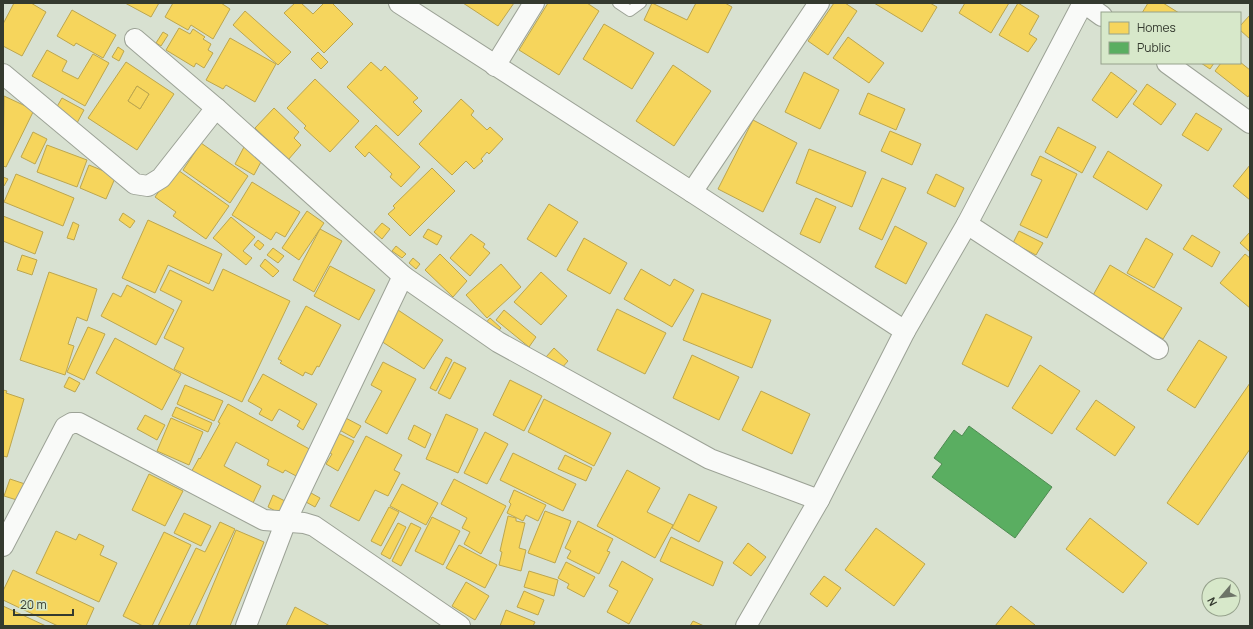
<svg xmlns="http://www.w3.org/2000/svg" width="1253" height="629" font-family="Manrope,sans-serif">
<style>
.homes{fill:#f6d55c;stroke:#bca64e;fill-rule:evenodd}
.public{fill:#5aae61;stroke:#4f8b52}
.lines{fill:none;stroke-linecap:round;stroke-linejoin:round}
.service-casing{stroke:#9ca296;stroke-width:12}
.minor-casing{stroke:#9ca296;stroke-width:22}
.service{stroke:#f9faf8;stroke-width:10}
.minor{stroke:#f9faf8;stroke-width:20}
</style>
<rect width="100%" height="100%" fill="#d8e1d1"/>
<g class="homes">
<polygon points="14,3 31,3 46,12 22,56 3,46 3,24"/>
<polygon points="125,3 159,3 151,17"/>
<polygon points="173,3 221,3 230,9 213,39 191,25 188,30 165,17"/>
<polygon points="295,3 301,3 313,14 324,3 332,3 353,24 324,53 284,13"/>
<polygon points="463,3 514,3 498,26"/>
<polygon points="548,3 587,3 599,11 559,75 519,50"/>
<polygon points="652,3 687,20 696,3 725,3 732,7 708,53 644,20"/>
<polygon points="834,3 845,3 857,11 828,55 808,41"/>
<polygon points="874,3 930,3 937,7 922,32"/>
<polygon points="965,3 1009,3 991,33 959,13"/>
<polygon points="1018,3 1039,16 1029,34 1037,39 1028,52 999,35"/>
<polygon points="1148,3 1163,3 1179,13 1142,13"/>
<polygon points="72,10 116,35 103,58 76,43 74,46 57,36"/>
<polygon points="245,11 291,52 278,65 233,25"/>
<polygon points="1250,15 1250,39 1240,30 1240,26"/>
<polygon points="604,24 654,53 632,89 583,59"/>
<polygon points="179,28 190,34 193,29 205,37 203,39 211,44 208,50 213,53 204,68 196,63 194,67 166,50"/>
<polygon points="163,32 168,35 161,46 156,43"/>
<polygon points="848,37 884,63 869,83 833,58"/>
<polygon points="230,38 276,64 255,102 226,85 223,89 206,80"/>
<polygon points="118,47 124,51 119,61 112,57"/>
<polygon points="47,50 67,61 62,71 78,79 93,54 109,63 85,106 32,76"/>
<polygon points="318,52 328,62 321,69 311,59"/>
<path d="M126 62 174 94 137 150 88 118ZM137 86 149 94 140 109 128 101Z"/>
<polygon points="371,62 381,71 385,66 418,98 413,102 422,111 398,136 347,87"/>
<polygon points="1240,62 1250,70 1250,94 1248,97 1215,71 1221,63"/>
<polygon points="1201,63 1214,63 1210,69"/>
<polygon points="673,65 711,91 674,146 636,121"/>
<polygon points="804,72 839,90 820,129 785,112"/>
<polygon points="1111,72 1137,91 1117,118 1092,100"/>
<polygon points="315,79 359,121 330,152 304,128 306,126 287,108"/>
<polygon points="1147,84 1176,104 1161,125 1133,104"/>
<polygon points="137,86 149,94 140,109 128,101"/>
<polygon points="868,93 905,109 896,130 859,114"/>
<polygon points="4,96 34,110 6,167 3,166"/>
<polygon points="62,98 84,110 77,123 55,110"/>
<polygon points="461,99 474,111 471,115 487,130 490,127 503,139 489,154 487,152 481,159 483,161 474,169 466,161 452,175 419,144"/>
<polygon points="274,108 299,132 294,138 301,145 288,160 255,128"/>
<polygon points="1196,113 1222,129 1208,151 1182,135"/>
<polygon points="753,120 797,143 763,212 718,189"/>
<polygon points="376,125 420,167 401,187 390,177 392,174 369,152 365,157 355,147"/>
<polygon points="1058,127 1096,147 1082,173 1045,152"/>
<polygon points="890,131 921,144 912,165 881,151"/>
<polygon points="33,132 47,139 35,164 21,157"/>
<polygon points="201,143 248,176 230,203 183,170"/>
<polygon points="47,145 87,160 77,187 37,172"/>
<polygon points="244,147 263,158 254,175 235,164"/>
<polygon points="809,149 866,172 852,207 796,183"/>
<polygon points="1108,151 1162,185 1147,210 1093,177"/>
<polygon points="1040,156 1077,174 1047,238 1020,225 1042,180 1031,175"/>
<polygon points="89,165 116,176 106,199 80,188"/>
<polygon points="1250,165 1250,200 1233,186"/>
<polygon points="175,168 229,206 206,239 173,216 176,212 155,197"/>
<polygon points="432,168 455,191 410,236 388,214 395,208 393,206"/>
<polygon points="16,174 74,198 63,226 4,202"/>
<polygon points="936,174 964,188 955,207 927,193"/>
<polygon points="3,177 8,179 4,186 3,186"/>
<polygon points="882,178 906,188 882,240 859,229"/>
<polygon points="252,182 300,212 285,237 276,232 271,240 232,215"/>
<polygon points="816,198 836,207 820,243 800,234"/>
<polygon points="549,204 578,222 556,257 527,239"/>
<polygon points="307,211 324,223 299,260 282,248"/>
<polygon points="123,213 135,221 130,228 119,220"/>
<polygon points="3,216 43,232 35,254 3,241"/>
<polygon points="231,217 255,237 243,251 252,258 246,265 213,238"/>
<polygon points="148,220 222,254 209,284 168,265 155,293 122,278"/>
<polygon points="73,222 79,225 74,240 67,238"/>
<polygon points="382,223 390,229 382,239 374,232"/>
<polygon points="895,226 927,243 906,284 875,267"/>
<polygon points="320,229 342,241 314,292 293,280"/>
<polygon points="428,229 442,236 437,245 423,237"/>
<polygon points="1019,231 1043,243 1036,255 1013,243"/>
<polygon points="1250,232 1250,252 1240,243"/>
<polygon points="471,234 485,244 483,247 490,253 470,276 450,258"/>
<polygon points="1192,235 1220,252 1212,267 1183,249"/>
<polygon points="584,238 627,263 610,294 567,270"/>
<polygon points="1146,238 1173,254 1154,288 1127,273"/>
<polygon points="258,240 264,245 260,250 254,245"/>
<polygon points="396,246 406,254 402,258 392,251"/>
<polygon points="273,248 284,256 278,263 267,255"/>
<polygon points="440,254 467,281 453,297 425,270"/>
<polygon points="1245,254 1250,258 1250,308 1220,283"/>
<polygon points="22,255 37,260 32,275 17,270"/>
<polygon points="413,258 420,264 416,269 409,263"/>
<polygon points="265,259 279,271 273,277 260,266"/>
<polygon points="501,264 521,287 487,318 466,295"/>
<polygon points="1110,265 1182,308 1163,339 1092,297"/>
<polygon points="330,266 375,290 359,320 314,296"/>
<polygon points="223,269 290,301 242,402 174,369 184,348 164,338 182,301 160,290 170,270 213,291"/>
<polygon points="641,269 670,286 674,279 694,290 672,327 624,299"/>
<polygon points="49,272 97,289 87,321 77,317 68,344 74,346 65,375 20,360"/>
<polygon points="541,272 567,296 541,325 514,302"/>
<polygon points="127,285 174,310 156,345 101,316 113,293 121,297"/>
<polygon points="702,293 771,320 752,368 683,340"/>
<polygon points="306,306 341,325 319,367 317,366 312,375 305,372 303,376 280,363 282,361 278,359"/>
<polygon points="395,308 443,340 424,369 381,341"/>
<polygon points="617,309 666,333 645,374 597,350"/>
<polygon points="504,310 536,337 529,347 496,320"/>
<polygon points="986,314 1032,337 1008,387 962,364"/>
<polygon points="490,318 501,328 496,334 484,325"/>
<polygon points="88,327 105,334 84,380 67,372"/>
<polygon points="115,338 181,374 162,410 96,373"/>
<polygon points="1199,340 1227,357 1195,408 1167,390"/>
<polygon points="554,348 568,361 561,369 546,357"/>
<polygon points="692,355 739,377 719,420 673,398"/>
<polygon points="446,357 452,360 436,391 430,388"/>
<polygon points="383,362 416,379 387,434 365,422 382,391 371,385"/>
<polygon points="454,362 466,368 450,399 438,393"/>
<polygon points="1040,365 1080,391 1052,434 1012,408"/>
<polygon points="263,374 317,404 303,430 297,426 300,421 279,409 272,421 259,414 262,409 248,401"/>
<polygon points="69,377 80,383 75,392 64,387"/>
<polygon points="510,380 542,396 524,431 493,415"/>
<polygon points="1250,383 1250,449 1198,525 1167,503"/>
<polygon points="185,385 223,401 214,421 177,404"/>
<polygon points="3,390 7,391 6,393 24,399 7,457 3,456"/>
<polygon points="761,391 810,414 792,454 742,430"/>
<polygon points="544,399 611,433 594,466 528,432"/>
<polygon points="1096,400 1135,427 1115,456 1076,429"/>
<polygon points="228,404 313,451 298,477 285,470 283,473 267,465 269,460 236,442 224,466 261,486 253,503 218,484 215,490 189,476 199,458 200,459 220,423 218,422"/>
<polygon points="176,407 212,423 208,432 172,416"/>
<polygon points="446,414 478,429 458,473 426,459"/>
<polygon points="145,415 165,425 157,440 137,429"/>
<polygon points="340,415 361,426 354,438 334,427"/>
<polygon points="171,418 203,432 189,465 157,451"/>
<polygon points="414,425 431,434 425,448 408,439"/>
<polygon points="334,431 354,441 338,471 326,464 332,454 326,451"/>
<polygon points="485,432 508,444 487,484 464,473"/>
<polygon points="366,436 402,455 394,470 400,473 388,496 375,490 359,521 330,506"/>
<polygon points="513,453 576,484 563,511 500,480"/>
<polygon points="565,455 592,468 586,481 558,469"/>
<polygon points="627,470 660,488 647,512 673,525 655,558 597,526"/>
<polygon points="149,474 183,491 165,526 132,510"/>
<polygon points="10,479 25,484 20,501 4,496"/>
<polygon points="454,479 506,506 481,554 464,544 470,532 462,528 467,518 441,504"/>
<polygon points="402,484 438,503 426,525 390,506"/>
<polygon points="514,490 546,505 538,521 526,515 523,521 507,513 511,504 509,502"/>
<polygon points="311,493 320,498 315,507 306,502"/>
<polygon points="689,494 717,507 699,542 672,528"/>
<polygon points="273,495 287,502 281,514 268,507"/>
<polygon points="389,507 399,512 381,546 371,541"/>
<polygon points="545,511 571,521 555,563 528,553"/>
<polygon points="184,513 211,526 201,546 174,533"/>
<polygon points="508,516 516,518 516,521 525,523 519,548 526,550 521,571 499,565 502,552 500,551"/>
<polygon points="432,517 460,531 443,565 415,551"/>
<polygon points="1090,518 1147,563 1123,593 1066,549"/>
<polygon points="578,521 613,539 607,551 610,552 599,574 567,558 571,551 565,548"/>
<polygon points="220,522 235,529 189,626 158,626 196,548 205,552"/>
<polygon points="398,523 406,527 390,559 381,554"/>
<polygon points="411,523 421,528 401,566 392,561"/>
<polygon points="876,528 925,564 894,606 845,570"/>
<polygon points="236,530 264,542 230,626 196,626"/>
<polygon points="56,531 76,540 79,534 104,546 100,555 117,563 99,602 36,573"/>
<polygon points="164,532 191,545 152,626 143,626 123,616"/>
<polygon points="671,537 723,562 713,586 660,561"/>
<polygon points="748,543 766,557 751,576 733,563"/>
<polygon points="459,545 497,565 485,588 446,568"/>
<polygon points="622,561 653,579 629,624 607,612 618,591 609,586"/>
<polygon points="566,562 595,577 584,597 567,588 569,584 558,578"/>
<polygon points="13,570 94,608 86,626 58,626 3,600 3,591"/>
<polygon points="529,571 558,580 554,596 524,587"/>
<polygon points="824,576 841,588 827,607 810,594"/>
<polygon points="466,582 489,596 475,620 452,606"/>
<polygon points="524,591 544,600 538,615 517,607"/>
<polygon points="3,606 46,626 3,626"/>
<polygon points="1011,606 1035,625 1034,626 995,626"/>
<polygon points="295,607 330,626 286,626"/>
<polygon points="506,610 535,622 533,626 500,626"/>
<polygon points="693,621 704,626 690,626"/>
</g>
<polygon class="public" points="969,426 1052,487 1015,538 932,477 942,464 934,458 954,430 962,436"/>
<g class="lines">
<defs>
<polyline id="service" points="618,3 630,11 641,3"/>
<g id="minor">
<polyline points="399,3 692,192 905,331"/>
<polyline points="1084,3 1102,16"/>
<polyline points="135,39 216,108 403,276 498,342 710,459 819,500"/>
<polyline points="1167,63 1250,123"/>
<polyline points="495,66 534,3"/>
<polyline points="3,74 135,184 148,186 161,178 216,108"/>
<polyline points="692,192 819,3"/>
<polyline points="967,224 1158,349"/>
<polyline points="3,546 65,427 72,423 79,423 264,520 304,523 314,526 460,626"/>
<polyline points="246,626 286,521 403,276"/>
<polyline points="746,626 819,500 905,331 967,224 1083,3"/>
</g>
</defs>
<use href="#service" class="service-casing"/>
<use href="#minor" class="minor-casing"/>
<use href="#service" class="service"/>
<use href="#minor" class="minor"/>
</g>
<rect width="1253" height="629" fill="none" stroke="#343a2f" stroke-width="8"/>
<rect x="1101" y="12" width="140" height="52" fill="#d7e8ca" stroke="#96a28c"/>
<rect x="1109" y="22" width="20" height="12" fill="#f6d55c" stroke="#96a28c"/>
<text x="1137" y="32" font-size="12" fill="#343a2f">Homes</text>
<rect x="1109" y="42" width="20" height="12" fill="#5aae61" stroke="#96a28c"/>
<text x="1137" y="52" font-size="12" fill="#343a2f">Public</text>
<g transform="translate(1221 597) rotate(242)"><circle r="19" fill="#d7e8ca" stroke="#96a28c"/>
<path d="M0-3L7 15L0 10L-7 15Z" fill="#6d7468"/>
<text y="-6" font-size="11" font-weight="bold" text-anchor="middle" fill="#343a2f">N</text>
</g>
<path d="M14 609v6h59v-6" fill="none" stroke="#343a2f" stroke-width="2"/>
<text x="20" y="609" font-size="12" fill="#343a2f" stroke="#d7e8ca" stroke-width="3" paint-order="stroke">20 m</text>
</svg>
